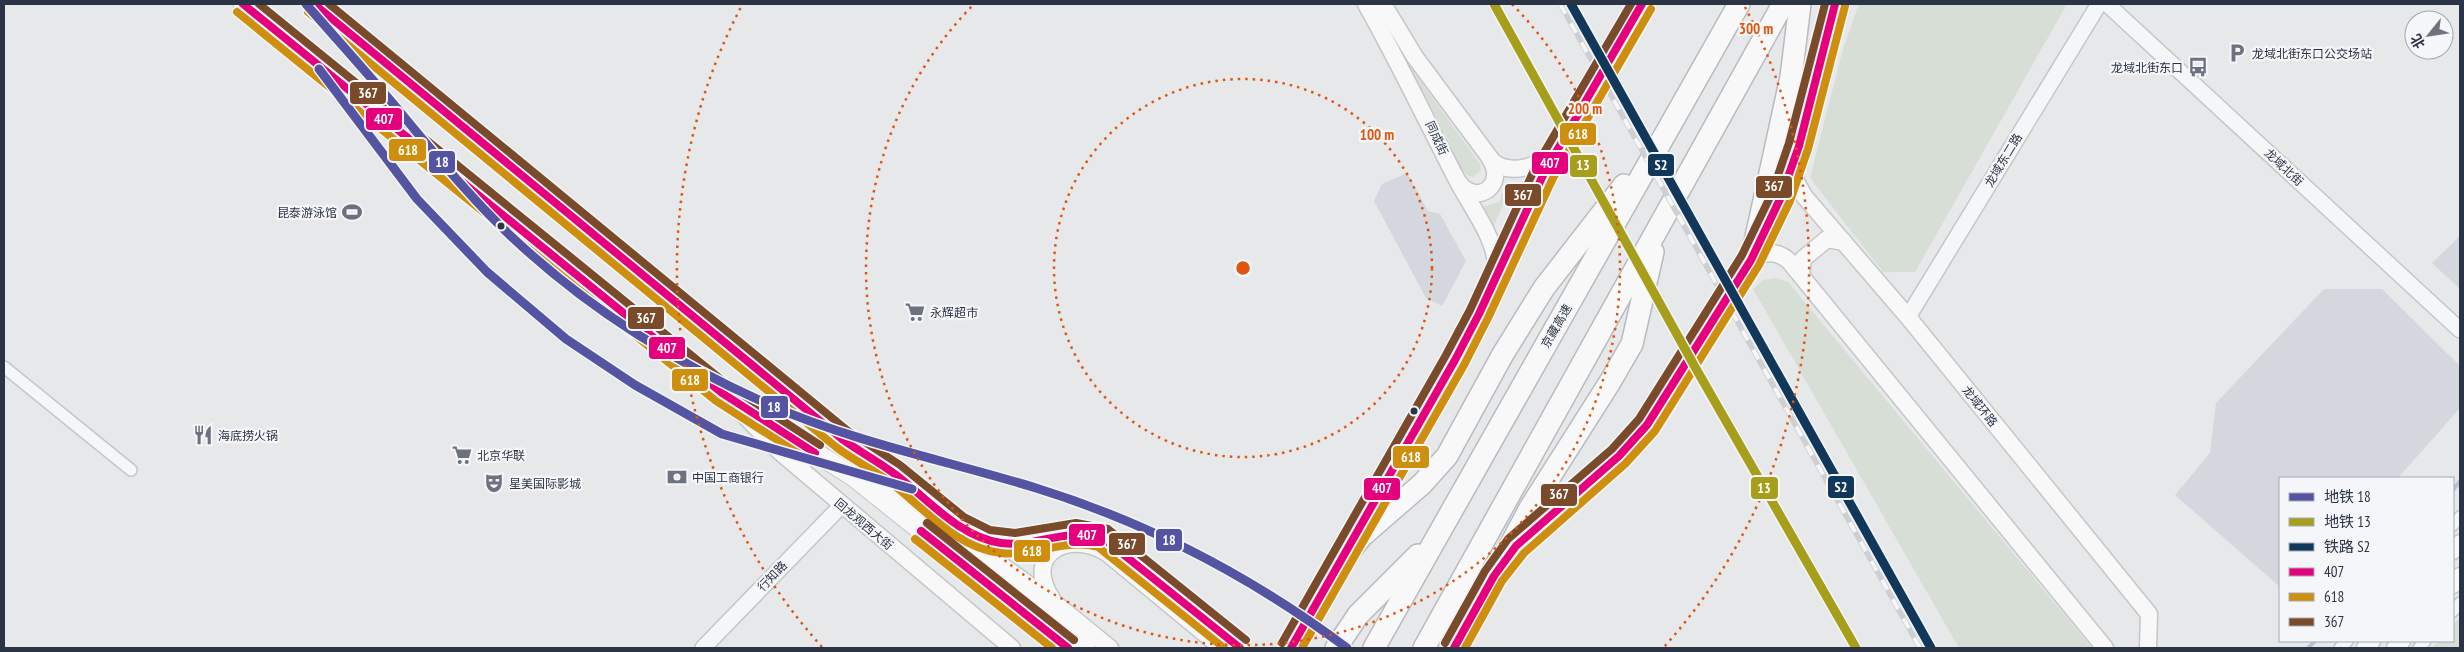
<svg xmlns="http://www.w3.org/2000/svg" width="2464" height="652" font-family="'PT Sans Narrow','Noto Sans SC',sans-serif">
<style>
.built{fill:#d4d7dd}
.green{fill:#d6ded6}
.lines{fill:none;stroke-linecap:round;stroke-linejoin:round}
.stream{stroke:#b4c4d5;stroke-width:4}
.minor-casing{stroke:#c4c6c8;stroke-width:14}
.tertiary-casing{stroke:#c4c6c8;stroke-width:18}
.secondary-casing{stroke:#c4c6c8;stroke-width:19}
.primary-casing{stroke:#c2c5c8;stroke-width:21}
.motorway-casing{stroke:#b8bbbf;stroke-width:24}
.minor{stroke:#f5f6f7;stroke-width:11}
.tertiary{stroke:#f5f6f7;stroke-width:15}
.secondary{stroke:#f8f8f8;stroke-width:16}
.primary{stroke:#f8f8f8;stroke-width:19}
.motorway{stroke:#f8f8f8;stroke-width:21}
.rail-casing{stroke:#cecfd2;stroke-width:5.5}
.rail{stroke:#f4f6f9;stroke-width:4;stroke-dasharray:11;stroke-linecap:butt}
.bus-1-casing{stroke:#f4f6f9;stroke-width:11}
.bus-2-casing{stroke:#f4f6f9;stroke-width:11}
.bus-3-casing{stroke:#f4f6f9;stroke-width:11}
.bus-1{stroke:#e5007d;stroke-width:8}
.bus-2{stroke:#ce8f0e;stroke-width:8}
.bus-3{stroke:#7a4b2a;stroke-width:8}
.rail-1-casing{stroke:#f4f6f9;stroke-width:12}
.rail-1{stroke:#11385b;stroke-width:9}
.metro-1-casing{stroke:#f4f6f9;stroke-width:12}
.metro-2-casing{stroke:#f4f6f9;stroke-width:12}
.metro-1{stroke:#5554a2;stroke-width:9}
.metro-2{stroke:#a79f1c;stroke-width:9}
.ring{fill:none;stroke:#df570f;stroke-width:2.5;stroke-dasharray:2.5 5}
.bus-dot{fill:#2b3445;stroke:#f4f6f9;stroke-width:2}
.labels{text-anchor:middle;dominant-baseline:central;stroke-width:4.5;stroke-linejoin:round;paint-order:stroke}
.poi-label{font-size:12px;fill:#2b3445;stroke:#f4f6f9;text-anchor:start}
.street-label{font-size:12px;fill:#2b3445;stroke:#f4f6f9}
.centre{fill:#df570f;stroke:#f4f6f9;stroke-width:2.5}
.ring-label{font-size:15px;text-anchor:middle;font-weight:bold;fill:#df570f;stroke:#f4f6f9;stroke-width:4.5;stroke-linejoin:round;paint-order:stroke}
.line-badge{stroke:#f4f6f9;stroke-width:2}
.badge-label{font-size:14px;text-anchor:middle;font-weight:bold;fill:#fff}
</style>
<rect width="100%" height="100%" fill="#e6e8ea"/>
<g class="built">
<polygon points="1407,173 1428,211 1440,214 1466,261 1442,306 1426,298 1374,201 1382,184"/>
<polygon points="2460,236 2460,289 2432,263"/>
<polygon points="2324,289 2382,289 2460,366 2460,408 2398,478 2280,478 2280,587 2175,495 2210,453 2216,403"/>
</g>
<g class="green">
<polygon points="1859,4 2067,4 1915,272 1883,272 1810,178 1843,49"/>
<polygon points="1408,64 1480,164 1481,170 1473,177 1467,175 1458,166 1451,145"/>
<polygon points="1507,182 1512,183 1493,228 1482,207 1499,202"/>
<polygon points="1776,278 1788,282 2092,648 1959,648 1753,289 1763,280"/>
<polygon points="2460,617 2460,648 2432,648 2439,641 2453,641 2453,625"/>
</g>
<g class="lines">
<g class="stream">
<polyline points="2453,490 2460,481"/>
<polyline points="2308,648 2315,641"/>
</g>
<defs>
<g id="minor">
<polyline points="4,367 131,470"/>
<polyline points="2453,525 2460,517"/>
<polyline points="2453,611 2460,603"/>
<polyline points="2340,648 2347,641"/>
<polyline points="2419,648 2425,641"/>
</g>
<g id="tertiary">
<polyline points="2107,4 2460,330"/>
<polyline points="1908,317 2099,4"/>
<polyline points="703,648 842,505"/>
</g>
<g id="secondary">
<path d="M1366 4C1398 61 1426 120 1456 178 1471 208 1498 239 1497 275"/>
<path d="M1383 4 1415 57 1493 162C1512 176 1541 166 1555 150"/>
<polyline points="1790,171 1804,196 1908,317 2149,614 2148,648"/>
<path d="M1459 183C1478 207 1507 184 1490 159"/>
<path d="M1751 260C1764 251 1777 250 1789 261L2105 648"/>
<polyline points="1801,275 1803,259 1827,239 1844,242"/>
<polyline points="736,407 780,452 1012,648"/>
<polyline points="863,457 913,508 1087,648"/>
<polyline points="2453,551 2460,543"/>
<polyline points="993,559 1056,604 1110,648"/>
<polyline points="2453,585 2460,576"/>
<path d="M1052 599C1022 554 1069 529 1107 553L1222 648"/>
<polyline points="2365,648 2372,641"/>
<polyline points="2395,648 2402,641"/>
</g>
<g id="primary">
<polyline points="243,4 722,393 854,477 1068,648"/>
<path d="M314 4 842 439C859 452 877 461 894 473 924 494 963 540 1002 543 1040 547 1064 523 1103 538L1240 648"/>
<polyline points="1293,648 1479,314 1544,173 1642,4"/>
<polyline points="1454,648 1494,576 1516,546 1539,524 1619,456 1647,425 1751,260 1781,197 1799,146 1835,4"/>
</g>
<g id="motorway">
<polyline points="1751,260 1791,77 1800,4"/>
<polyline points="1341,562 1362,536 1422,484 1447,456 1503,354 1544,288 1624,185"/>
<polyline points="1494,576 1530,508 1610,382 1632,344 1653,252"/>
<polyline points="1336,648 1358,615 1418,555"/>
<polyline points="1374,648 1739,4"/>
<polyline points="1424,648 1783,4"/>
</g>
</defs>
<use href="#minor" class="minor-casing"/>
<use href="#tertiary" class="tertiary-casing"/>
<use href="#secondary" class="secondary-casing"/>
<use href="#primary" class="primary-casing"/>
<use href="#motorway" class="motorway-casing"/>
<use href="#minor" class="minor"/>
<use href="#tertiary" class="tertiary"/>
<use href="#secondary" class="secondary"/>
<use href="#primary" class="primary"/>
<use href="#motorway" class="motorway"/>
<defs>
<polyline id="rail" points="1560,4 1920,648"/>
</defs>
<use href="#rail" class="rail-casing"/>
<use href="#rail" class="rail"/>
<defs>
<g id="bus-1">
<polyline points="243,4 722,393 815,453"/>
<path d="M314 4 842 439C860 452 879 462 896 475 928 499 959 537 1001 543 1038 548 1063 527 1103 538L1240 648"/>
<polyline points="921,531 1068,648"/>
<polyline points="1291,648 1455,360 1479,314 1544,173 1642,4"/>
<polyline points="1454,648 1494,576 1516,546 1619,456 1647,425 1751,260 1781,197 1799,146 1835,4"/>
</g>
<g id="bus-2">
<polyline points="237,12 716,401 810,461"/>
<path d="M308 12 836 447C853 460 872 469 890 482 924 508 956 548 1001 553 1035 557 1065 538 1098 547L1224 648"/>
<polyline points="915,539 1052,648"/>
<polyline points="1302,648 1464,365 1488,318 1553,178 1651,9"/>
<polyline points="1465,648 1502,581 1524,553 1625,464 1655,431 1759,265 1790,201 1808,149 1845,6"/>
</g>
<g id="bus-3">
<polyline points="259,4 728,385 820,445"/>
<polyline points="329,4 848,431 900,465 964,517 990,530 1015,533 1076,523 1108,529 1246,640"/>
<polyline points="927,523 1074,640"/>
<polyline points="1282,643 1446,355 1470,310 1535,168 1631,4"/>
<polyline points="1445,643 1485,571 1508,539 1612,449 1639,419 1742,255 1772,193 1789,143 1825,4"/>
</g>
</defs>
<use href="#bus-1" class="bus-1-casing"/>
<use href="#bus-2" class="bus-2-casing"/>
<use href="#bus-3" class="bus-3-casing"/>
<use href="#bus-1" class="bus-1"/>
<use href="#bus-2" class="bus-2"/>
<use href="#bus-3" class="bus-3"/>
<defs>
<polyline id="rail-1" points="1571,4 1931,648"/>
</defs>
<use href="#rail-1" class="rail-1-casing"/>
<use href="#rail-1" class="rail-1"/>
<defs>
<g id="metro-1">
<path d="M306 4C339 42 373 79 405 118 440 160 474 202 514 239 589 309 679 365 772 406 857 443 948 461 1036 488 1149 523 1252 577 1347 648"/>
<polyline points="319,69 417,199 487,272 566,339 635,385 722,434 912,489"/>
</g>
<polyline id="metro-2" points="1494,4 1695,367 1856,648"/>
</defs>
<use href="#metro-1" class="metro-1-casing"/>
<use href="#metro-2" class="metro-2-casing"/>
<use href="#metro-1" class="metro-1"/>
<use href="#metro-2" class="metro-2"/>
</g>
<g class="ring">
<circle cx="1243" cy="268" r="189"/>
<path d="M1512 4A377 377 0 1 1 974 4"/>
<path d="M822 647A566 566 0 0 1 741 7M1745 7A566 566 0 0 1 1664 647"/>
</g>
<defs>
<symbol id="parking-bare" viewBox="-9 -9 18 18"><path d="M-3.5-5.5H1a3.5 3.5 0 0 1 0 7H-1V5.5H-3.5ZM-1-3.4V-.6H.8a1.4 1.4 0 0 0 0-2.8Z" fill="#6c737f" stroke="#f4f6f9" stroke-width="2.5" paint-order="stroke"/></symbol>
<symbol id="bus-bare" viewBox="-9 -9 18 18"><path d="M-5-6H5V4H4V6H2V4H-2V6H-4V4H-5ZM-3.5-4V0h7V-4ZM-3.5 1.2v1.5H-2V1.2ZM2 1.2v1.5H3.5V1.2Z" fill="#6c737f" stroke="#f4f6f9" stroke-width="2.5" paint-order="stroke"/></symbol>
<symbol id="stadium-bare" viewBox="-9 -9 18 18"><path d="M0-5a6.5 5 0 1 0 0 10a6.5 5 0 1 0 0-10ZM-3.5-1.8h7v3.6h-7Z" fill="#6c737f" stroke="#f4f6f9" stroke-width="2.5" paint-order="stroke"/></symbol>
<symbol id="supermarket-bare" viewBox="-9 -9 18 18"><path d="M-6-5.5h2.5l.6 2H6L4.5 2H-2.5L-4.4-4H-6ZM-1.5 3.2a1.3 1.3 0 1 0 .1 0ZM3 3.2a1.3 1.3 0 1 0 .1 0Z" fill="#6c737f" stroke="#f4f6f9" stroke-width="2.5" paint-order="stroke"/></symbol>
<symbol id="restaurant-bare" viewBox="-9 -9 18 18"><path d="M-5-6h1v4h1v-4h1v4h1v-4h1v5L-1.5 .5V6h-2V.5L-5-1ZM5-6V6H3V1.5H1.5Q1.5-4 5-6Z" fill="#6c737f" stroke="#f4f6f9" stroke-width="2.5" paint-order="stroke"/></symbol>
<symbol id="bank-bare" viewBox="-9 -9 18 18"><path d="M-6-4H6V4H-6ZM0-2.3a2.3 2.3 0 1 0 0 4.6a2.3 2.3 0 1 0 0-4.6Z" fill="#6c737f" stroke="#f4f6f9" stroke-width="2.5" paint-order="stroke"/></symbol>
<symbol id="theatre-bare" viewBox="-9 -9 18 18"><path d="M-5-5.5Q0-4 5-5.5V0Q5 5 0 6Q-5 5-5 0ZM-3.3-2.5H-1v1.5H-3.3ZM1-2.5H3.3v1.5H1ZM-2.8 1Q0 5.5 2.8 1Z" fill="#6c737f" stroke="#f4f6f9" stroke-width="2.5" paint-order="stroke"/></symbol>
</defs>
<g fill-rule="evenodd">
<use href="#parking-bare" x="2223" y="39" width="28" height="28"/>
<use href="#bus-bare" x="2184" y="53" width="28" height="28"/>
<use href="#stadium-bare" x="338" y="198" width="28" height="28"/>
<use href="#supermarket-bare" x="901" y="298" width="28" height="28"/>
<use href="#restaurant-bare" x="189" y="421" width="28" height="28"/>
<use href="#supermarket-bare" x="448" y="441" width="28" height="28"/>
<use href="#bank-bare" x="663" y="463" width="28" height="28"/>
<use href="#theatre-bare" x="480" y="469" width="28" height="28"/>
</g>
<g class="bus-dot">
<circle cx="501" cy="226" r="4.5"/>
<circle cx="1414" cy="411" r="4.5"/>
</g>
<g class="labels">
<g class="poi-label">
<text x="2252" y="53">龙域北街东口公交场站</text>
<text x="2183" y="67" text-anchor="end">龙域北街东口</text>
<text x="337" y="212" text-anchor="end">昆泰游泳馆</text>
<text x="930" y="312">永辉超市</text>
<text x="218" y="435">海底捞火锅</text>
<text x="477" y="455">北京华联</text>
<text x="692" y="477">中国工商银行</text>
<text x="509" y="483">星美国际影城</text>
</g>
<g class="street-label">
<text transform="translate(1437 138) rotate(65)">同成街</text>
<text transform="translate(2003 160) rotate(-59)">龙域东二路</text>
<text transform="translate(2284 167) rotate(43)">龙域北街</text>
<text transform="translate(1556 326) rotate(-60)">京藏高速</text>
<text transform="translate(1980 406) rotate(51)">龙域环路</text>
<text transform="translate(864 524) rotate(40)">回龙观西大街</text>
<text transform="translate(772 576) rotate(-46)">行知路</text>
</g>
</g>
<circle cx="1243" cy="268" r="8" class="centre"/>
<g class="ring-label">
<text x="1756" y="34">300 m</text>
<text x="1585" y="114">200 m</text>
<text x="1377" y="140">100 m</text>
</g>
<g class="line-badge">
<rect x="349" y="81" width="38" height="24" rx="5" fill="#7a4b2a"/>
<rect x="365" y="107" width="38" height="24" rx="5" fill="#e5007d"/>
<rect x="1559" y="122" width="38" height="24" rx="5" fill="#ce8f0e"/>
<rect x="388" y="138" width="39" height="24" rx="5" fill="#ce8f0e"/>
<rect x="428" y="150" width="28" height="24" rx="5" fill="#5554a2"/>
<rect x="1531" y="151" width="38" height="24" rx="5" fill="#e5007d"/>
<rect x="1647" y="153" width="28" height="24" rx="5" fill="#11385b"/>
<rect x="1569" y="154" width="29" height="24" rx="5" fill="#a79f1c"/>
<rect x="1755" y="175" width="38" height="24" rx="5" fill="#7a4b2a"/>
<rect x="1504" y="183" width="38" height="24" rx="5" fill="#7a4b2a"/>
<rect x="627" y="306" width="38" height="24" rx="5" fill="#7a4b2a"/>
<rect x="648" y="336" width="38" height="24" rx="5" fill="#e5007d"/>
<rect x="671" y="368" width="38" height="24" rx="5" fill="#ce8f0e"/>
<rect x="760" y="395" width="29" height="24" rx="5" fill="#5554a2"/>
<rect x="1392" y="445" width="38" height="24" rx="5" fill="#ce8f0e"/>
<rect x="1827" y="475" width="28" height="24" rx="5" fill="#11385b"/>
<rect x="1750" y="476" width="29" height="24" rx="5" fill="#a79f1c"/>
<rect x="1363" y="477" width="38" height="24" rx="5" fill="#e5007d"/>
<rect x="1540" y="483" width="38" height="24" rx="5" fill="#7a4b2a"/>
<rect x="1068" y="523" width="38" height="24" rx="5" fill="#e5007d"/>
<rect x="1155" y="528" width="28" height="24" rx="5" fill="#5554a2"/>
<rect x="1108" y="532" width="38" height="24" rx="5" fill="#7a4b2a"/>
<rect x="1013" y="539" width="38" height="24" rx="5" fill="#ce8f0e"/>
</g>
<g class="badge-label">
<text x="368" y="98">367</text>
<text x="384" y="124">407</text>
<text x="1578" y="139">618</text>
<text x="408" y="155">618</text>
<text x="442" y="167">18</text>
<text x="1550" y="168">407</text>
<text x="1661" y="170">S2</text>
<text x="1583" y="170">13</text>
<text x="1774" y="191">367</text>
<text x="1523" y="200">367</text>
<text x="646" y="323">367</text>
<text x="667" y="353">407</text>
<text x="690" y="385">618</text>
<text x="774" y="412">18</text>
<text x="1411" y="462">618</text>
<text x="1841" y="492">S2</text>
<text x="1764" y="493">13</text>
<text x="1382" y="493">407</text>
<text x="1559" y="499">367</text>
<text x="1087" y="540">407</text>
<text x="1169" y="545">18</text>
<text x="1127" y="549">367</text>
<text x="1032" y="556">618</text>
</g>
<rect width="2464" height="652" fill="none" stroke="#2b3445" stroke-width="10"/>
<rect x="2279" y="477" width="175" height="165" fill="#f4f6f9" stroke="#a4a8b1"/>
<rect x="2289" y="493" width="25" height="8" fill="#5554a2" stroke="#a4a8b1"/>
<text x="2324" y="502" font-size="15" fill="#2b3445">地铁 18</text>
<rect x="2289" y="518" width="25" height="8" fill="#a79f1c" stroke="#a4a8b1"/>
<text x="2324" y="527" font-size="15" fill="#2b3445">地铁 13</text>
<rect x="2289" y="543" width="25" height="8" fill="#11385b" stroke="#a4a8b1"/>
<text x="2324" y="552" font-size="15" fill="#2b3445">铁路 S2</text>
<rect x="2289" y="568" width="25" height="8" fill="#e5007d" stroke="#a4a8b1"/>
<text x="2324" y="577" font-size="15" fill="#2b3445">407</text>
<rect x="2289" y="593" width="25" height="8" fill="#ce8f0e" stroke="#a4a8b1"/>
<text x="2324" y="602" font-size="15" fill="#2b3445">618</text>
<rect x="2289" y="618" width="25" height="8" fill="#7a4b2a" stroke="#a4a8b1"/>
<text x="2324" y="627" font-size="15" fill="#2b3445">367</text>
<g transform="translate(2429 35) rotate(240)"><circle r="24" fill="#f4f6f9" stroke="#a4a8b1"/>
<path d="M0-4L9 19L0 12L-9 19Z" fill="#6c737f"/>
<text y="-8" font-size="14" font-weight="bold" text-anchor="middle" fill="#2b3445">北</text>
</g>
</svg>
